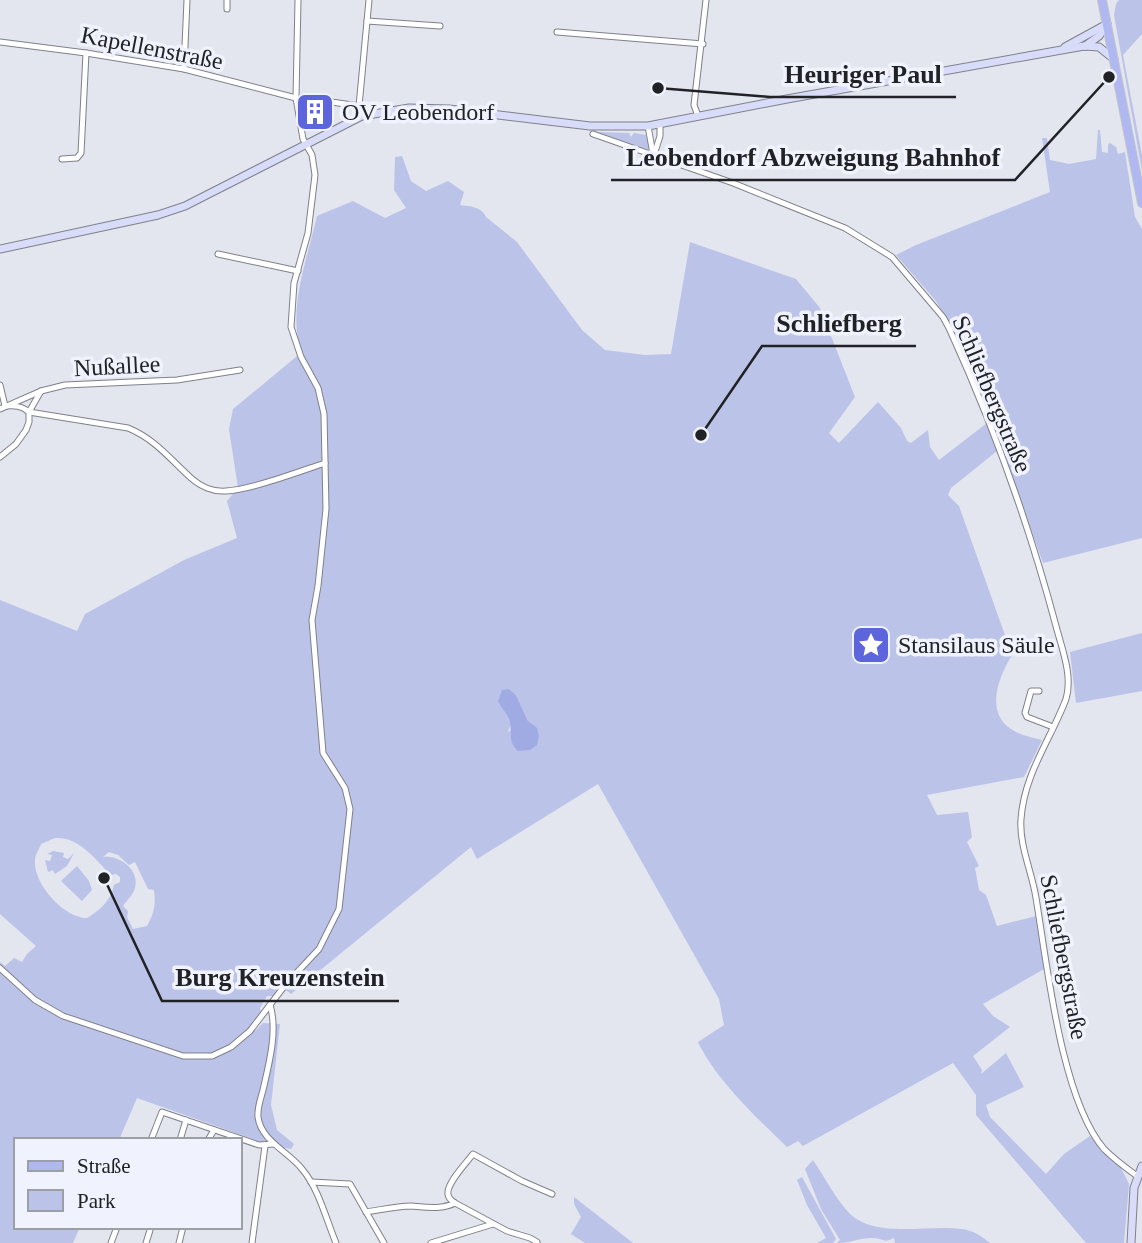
<svg xmlns="http://www.w3.org/2000/svg" width="1142" height="1243" font-family="'Times New Roman',serif">
<style>
.green{fill:#bcc3e8;fill-rule:evenodd}
.water{fill:#a0abe4}
.lines{fill:none;stroke-linecap:round;stroke-linejoin:round}
.street-casing{stroke:#7f818a;stroke-width:7}
.secondary-casing{stroke:#7f818a;stroke-width:9}
.primary-casing{stroke:#c5c6c7;stroke-width:10}
.street{stroke:#fff;stroke-width:5}
.secondary{stroke:#d8dcf8;stroke-width:7}
.primary{stroke:#b0b8f2;stroke-width:8}
.labels{text-anchor:middle;dominant-baseline:central;stroke-width:7;stroke-linejoin:round;paint-order:stroke}
.street-label{font-size:24px;fill:#212226;stroke:#f0f2fd}
.poi-label{font-size:24px;fill:#212226;stroke:#f0f2fd;text-anchor:start}
.leader{fill:none;stroke:#212226;stroke-width:2.5}
.callout-dot{fill:#212226;stroke:#f0f2fd;stroke-width:2.5}
.callout-label{font-size:26px;text-anchor:middle;font-weight:bold;fill:#212226;stroke:#f0f2fd;stroke-width:7;stroke-linejoin:round;paint-order:stroke}
</style>
<rect width="100%" height="100%" fill="#e3e5ef"/>
<g class="green">
<polygon points="1119,0 1142,0 1142,34 1123,55 1142,155 1142,171 1114,15 1116,4"/>
<polygon points="1098,130 1100,130 1102,152 1108,153 1108,145 1110,143 1116,147 1118,154 1125,152 1135,217 1142,229 1142,538 1043,563 986,404 950,323 935,300 896,255 916,245 1050,192 1042,138 1047,138 1050,160 1069,164 1096,159"/>
<polygon points="597,132 629,133 631,137 634,133 646,135 650,148 647,149"/>
<path d="M402 156 411 181 426 191 448 181 464 192 460 205C470 206 482 207 486 217L517 242 582 330 605 350 645 355 671 354 690 242 796 279 820 308 855 397 829 433 839 443 878 402 901 428 907 441 911 443 928 430 930 447 939 460 987 423 997 451 951 488 948 495 959 506 1012 655C998 678 983 716 1016 732 1024 736 1034 738 1042 740L1024 777 927 795 937 815 968 812 972 837 967 842 979 866 975 868 979 890 986 895 997 926 1036 916 1044 969 983 1004 993 1016 1010 1027 973 1056 982 1070 981 1074 1006 1053 1024 1087 986 1105 990 1117 1046 1174 1064 1154 1090 1136 1120 1166 1129 1184 1124 1243H1086L976 1115V1095L953 1063 803 1146 798 1141 787 1147C757 1118 716 1080 698 1042L724 1025 719 999 598 784 477 859 471 847 291 994 280 986 273 996H267L260 1008 261 1012 250 1027 255 1031 263 1023 280 1024 271 1105 277 1130 294 1144 291 1149 269 1145 137 1098 119 1140H16V1227H80L73 1243H0V962L5 966 14 958 22 962 27 954 36 946 0 914V600L77 631 85 614 184 560 237 538 227 501 238 488 229 429 233 409 302 352C286 312 308 257 317 216L353 201 385 218 406 208 394 190 395 157ZM509 689 516 695 528 721 508 732 511 723ZM55 838C79 836 96 860 111 875L116 874 120 877V882L114 885C111 901 100 910 87 918 64 918 33 884 35 860 35 855 39 849 41 844ZM109 852 118 855 129 865 135 862 148 889 154 890C156 904 154 914 147 926L133 929 127 917 128 911 123 906C127 900 133 895 135 888 140 869 119 855 103 857Z"/>
<polygon points="1142,633 1142,691 1076,703 1070,652"/>
<polygon points="53,851 64,853 63,857 68,859 74,853 67,866 55,874 53,870 48,872 45,860 50,861 52,855 47,854"/>
<polygon points="77,866 89,881 92,890 82,901 61,881"/>
<path d="M813 1160C824 1176 837 1201 850 1214 877 1239 929 1224 961 1229 973 1230 981 1236 990 1243H895L894 1238 886 1241C868 1233 855 1243 837 1243L840 1240 821 1209 805 1169Z"/>
<polygon points="802,1177 836,1239 833,1243 817,1243 826,1238 807,1205 797,1180"/>
<polygon points="574,1197 633,1243 585,1243 571,1234 581,1217 574,1204"/>
</g>
<path class="water" d="M509 689 516 695 528 721 537 728 539 736 537 745 530 750 518 751C508 741 512 735 510 723 510 716 501 708 498 701L502 690Z"/>
<g class="lines">
<defs>
<g id="street">
<polyline points="227,9 227,0"/>
<polyline points="367,21 440,26"/>
<polyline points="557,32 703,44"/>
<polyline points="0,42 86,53 184,69 296,98"/>
<polyline points="184,69 187,0"/>
<polyline points="311,99 359,106"/>
<polyline points="362,116 359,106 369,0"/>
<polyline points="698,116 694,105 706,0"/>
<polyline points="648,126 653,154"/>
<path d="M593 134 733 183 845 228 892 257 943 317 949 328C993 424 1029 525 1056 626 1062 649 1073 676 1066 699 1051 739 1024 774 1021 819 1019 845 1032 872 1036 898 1047 963 1061 1099 1104 1149 1114 1159 1126 1168 1137 1176"/>
<polyline points="654,155 660,136 660,123"/>
<polyline points="62,159 77,158 81,153 86,53"/>
<polyline points="218,254 298,271"/>
<path d="M0 385 5 406C15 405 22 406 29 412L128 428C155 439 170 459 191 478 200 486 213 492 226 491 253 489 298 472 325 463"/>
<polyline points="0,409 41,391 65,385 177,380 240,370"/>
<polyline points="0,457 16,444 26,430 29,422 29,412 41,391"/>
<polyline points="1039,691 1031,691 1025,713 1027,717 1053,727"/>
<polyline points="0,968 35,1000 63,1016 183,1056 212,1056 231,1047 250,1031 286,984 319,949 339,909 350,809 345,788 323,753 312,620 318,586 326,509 324,414 318,388 301,357 291,327 294,283 308,233 315,175 312,155 303,139 296,98 298,0"/>
<path d="M270 1005C278 1030 269 1064 263 1090 261 1098 257 1108 258 1117 261 1141 289 1152 302 1169 319 1189 326 1219 336 1243"/>
<polyline points="151,1140 162,1112 259,1145 274,1144"/>
<polyline points="180,1140 186,1120"/>
<polyline points="208,1140 214,1130"/>
<polyline points="311,1182 350,1184 384,1243"/>
<path d="M366 1212C380 1210 397 1206 411 1206 425 1207 441 1210 455 1203"/>
<path d="M537 1242 530 1238 507 1231 455 1203C452 1201 448 1198 448 1194 446 1184 467 1162 473 1154L522 1181 552 1194"/>
<polyline points="111,1243 117,1227"/>
<polyline points="146,1243 151,1227"/>
<polyline points="179,1243 183,1227"/>
<polyline points="252,1243 265,1146"/>
<polyline points="431,1243 493,1224"/>
</g>
<g id="secondary">
<polyline points="1085,46 1099,36 1107,24"/>
<polyline points="1065,47 1107,24"/>
<polyline points="0,249 158,215 185,206 362,116 409,108 449,109 590,126 648,126 787,99 1084,46 1099,47 1114,59"/>
<polyline points="1131,1243 1134,1188 1142,1166"/>
</g>
<polyline id="primary" points="1102,0 1142,203"/>
</defs>
<use href="#street" class="street-casing"/>
<use href="#secondary" class="secondary-casing"/>
<use href="#primary" class="primary-casing"/>
<use href="#street" class="street"/>
<use href="#secondary" class="secondary"/>
<use href="#primary" class="primary"/>
</g>
<defs>
<symbol id="building-square" viewBox="-11 -11 22 22"><rect x="-9" y="-9" width="18" height="18" rx="4" fill="#5d65dd" stroke="#f0f2fd"/><path d="M-4-6H4V6H1V3H-1V6H-4ZM-2.5-4.3h1.7v1.8h-1.7ZM.8-4.3h1.7v1.8H.8ZM-2.5-1h1.7V.8h-1.7ZM.8-1h1.7V.8H.8Z" fill="#fff"/></symbol>
<symbol id="sight-square" viewBox="-11 -11 22 22"><rect x="-9" y="-9" width="18" height="18" rx="4" fill="#5d65dd" stroke="#f0f2fd"/><path d="M0-6L1.8-2.2L6-1.7L2.9 1.2L3.7 5.4L0 3.3L-3.7 5.4L-2.9 1.2L-6-1.7L-1.8-2.2Z" fill="#fff"/></symbol>
</defs>
<g fill-rule="evenodd">
<use href="#building-square" x="293" y="90" width="44" height="44"/>
<use href="#sight-square" x="849" y="623" width="44" height="44"/>
</g>
<g class="labels">
<g class="street-label">
<text transform="translate(152 48) rotate(11)">Kapellenstraße</text>
<text transform="translate(117 366) rotate(-3)">Nußallee</text>
<text transform="translate(992 394) rotate(67)">Schliefbergstraße</text>
<text transform="translate(1064 957) rotate(79)">Schliefbergstraße</text>
</g>
<g class="poi-label">
<text x="342" y="112">OV Leobendorf</text>
<text x="898" y="645">Stansilaus Säule</text>
</g>
</g>
<path class="leader" d="M658 88L770 97H956M1109 77L1015 180H611M701 435L762 346H916M104 878L162 1001H399"/>
<g class="callout-dot">
<circle cx="658" cy="88" r="7"/>
<circle cx="1109" cy="77" r="7"/>
<circle cx="701" cy="435" r="7"/>
<circle cx="104" cy="878" r="7"/>
</g>
<g class="callout-label">
<text x="863" y="83">Heuriger Paul</text>
<text x="813" y="166">Leobendorf Abzweigung Bahnhof</text>
<text x="839" y="332">Schliefberg</text>
<text x="280" y="986">Burg Kreuzenstein</text>
</g>
<rect x="14" y="1138" width="228" height="91" fill="#f0f2fd" stroke="#9d9fa7" stroke-width="2"/>
<rect x="28" y="1161" width="35" height="10" fill="#b0b8f2" stroke="#9d9fa7" stroke-width="2"/>
<text x="77" y="1173" font-size="21" fill="#212226">Straße</text>
<rect x="28" y="1190" width="35" height="21" fill="#bcc3e8" stroke="#9d9fa7" stroke-width="2"/>
<text x="77" y="1208" font-size="21" fill="#212226">Park</text>
</svg>
